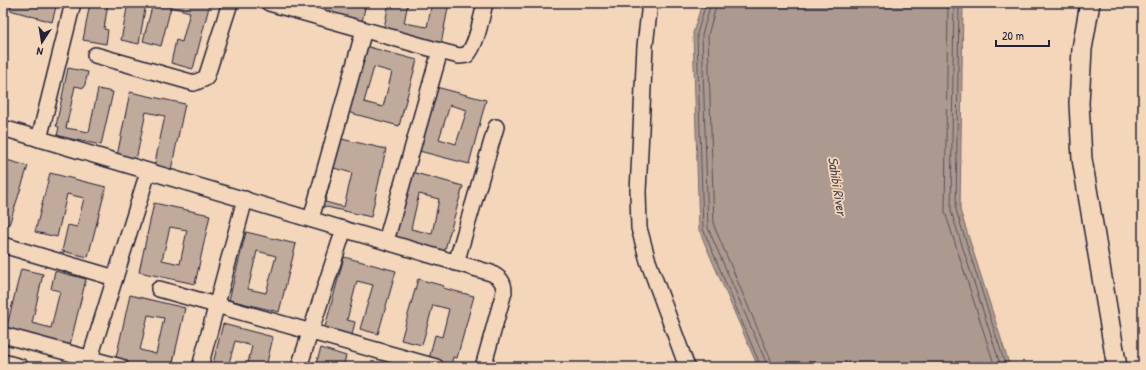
<svg xmlns="http://www.w3.org/2000/svg" width="1146" height="370" font-family="'Patrick Hand',sans-serif">
<style>
.water{fill:#ac998f;stroke:#75696d}
.lines{fill:none;stroke-linecap:round;stroke-linejoin:round}
.shore{stroke:#59525d;stroke-width:1}
.building{fill:#c0aa9b;stroke:#22223b;fill-rule:evenodd}
.minor-casing{stroke:#22223b;stroke-width:18}
.tertiary-casing{stroke:#22223b;stroke-width:22}
.minor{stroke:#f4d7ba;stroke-width:15}
.tertiary{stroke:#f4d7ba;stroke-width:19}
.labels{text-anchor:middle;dominant-baseline:central;stroke-width:3.5;stroke-linejoin:round;paint-order:stroke}
.water-label{font-size:14px;font-style:italic;fill:#4b4654;stroke:#f4d7ba}
</style>
<rect width="100%" height="100%" fill="#f4d7ba"/>
<filter id="ink" filterUnits="userSpaceOnUse"><feTurbulence type="fractalNoise" baseFrequency=".025" numOctaves="2"/><feDisplacementMap in="SourceGraphic" scale="8" xChannelSelector="R" yChannelSelector="G"/><feConvolveMatrix kernelMatrix="1 2 1 2 8 2 1 2 1" color-interpolation-filters="sRGB"/></filter>
<g filter="url(#ink)">
<polygon class="water" points="702,3 963,3 960,210 1010,367 758,367 699,230 693,33"/>
<g class="lines">
<g class="shore">
<polyline points="706,3 697,34 703,229 761,367"/>
<polyline points="711,3 702,35 708,228 766,362 766,367"/>
<polyline points="717,3 708,35 714,226 771,360 772,367"/>
<polyline points="948,3 945,212 995,367"/>
<polyline points="954,3 951,211 1001,367"/>
<polyline points="959,3 956,210 1006,367"/>
</g>
</g>
<g class="building">
<polygon points="12,3 57,3 52,22 10,10"/>
<polygon points="90,3 108,3 104,29 108,30 106,44 83,40"/>
<polygon points="128,3 146,3 139,44 121,40"/>
<polygon points="153,3 210,3 193,69 171,63 176,40 182,42 190,12 171,7 161,46 143,41"/>
<polygon points="306,3 333,3 348,6 349,3 366,3 362,22 305,9"/>
<polygon points="389,3 408,3 404,23 427,27 432,3 449,3 441,44 383,33"/>
<path d="M365 46 417 60 399 126 347 112ZM374 67 392 72 383 107 364 102Z"/>
<polygon points="68,68 88,72 84,88 75,86 66,128 89,132 98,89 113,92 101,145 57,136 59,127 56,126"/>
<path d="M436 87 486 100 469 164 419 151ZM450 105 467 110 456 144 439 139Z"/>
<polygon points="130,92 185,104 171,170 154,167 165,116 146,112 136,160 117,156"/>
<path d="M337 138 386 149 371 217 322 206ZM334 168 352 173 344 207 325 202Z"/>
<polygon points="3,159 28,166 9,225 3,223 3,185 5,179 3,179"/>
<path d="M408 171 463 186 444 253 390 238ZM419 194 439 199 432 234 411 229Z"/>
<polygon points="50,173 106,187 88,257 62,251 68,225 77,227 84,198 67,194 57,237 35,232"/>
<path d="M154 203 210 215 195 284 139 272ZM170 227 187 230 180 264 162 260Z"/>
<path d="M246 232 296 244 279 312 229 300ZM257 251 276 256 266 293 248 289Z"/>
<polygon points="344,257 396,271 378,334 360,329 373,285 357,281 347,320 355,322 352,335 325,327"/>
<polygon points="21,269 43,274 32,323 51,328 60,291 51,289 55,271 86,279 70,345 6,330"/>
<polygon points="418,279 444,286 443,288 474,296 457,358 453,357 451,365 429,359 435,335 442,337 449,309 433,305 422,345 401,340"/>
<path d="M130 295 185 308 172 367H139L115 362ZM148 315 164 318 156 354 140 350Z"/>
<polygon points="223,324 273,337 266,367 247,367 252,346 235,341 228,367 212,367"/>
<polygon points="321,348 346,356 343,367 315,367"/>
</g>
<g class="lines">
<defs>
<g id="minor">
<polyline points="269,3 440,51 386,241"/>
<polyline points="650,3 645,46 638,192 639,228 648,261 687,367"/>
<path d="M440 51 459 56 467 55C477 44 481 19 485 3"/>
<polyline points="95,55 194,83 206,78 230,3"/>
<path d="M3 128 491 273C500 278 504 281 504 292L483 367"/>
<polyline points="39,139 73,3"/>
<polyline points="311,219 364,30"/>
<polyline points="3,245 115,278"/>
<polyline points="456,263 496,127"/>
<polyline points="159,289 436,367"/>
<polyline points="3,335 121,367"/>
<polyline points="90,358 148,172"/>
<polyline points="3,362 21,367"/>
<polyline points="200,367 245,199"/>
<polyline points="299,367 344,229"/>
</g>
<polyline id="tertiary" points="1090,3 1082,49 1079,103 1082,159 1117,367"/>
</defs>
<use href="#minor" class="minor-casing"/>
<use href="#tertiary" class="tertiary-casing"/>
<use href="#minor" class="minor"/>
<use href="#tertiary" class="tertiary"/>
</g>
</g>
<g class="labels">
<g class="water-label">
<text transform="translate(838 186) rotate(81)">Sahibi River</text>
</g>
</g>
<rect width="1146" height="370" fill="none" stroke="#f4d7ba" stroke-width="16"/>
<rect x="8" y="8" width="1130" height="354" fill="none" stroke="#22223b" stroke-width="1.5" filter="url(#ink)"/>
<g transform="translate(42 42) rotate(192)" stroke="#f4d7ba" stroke-width="3" paint-order="stroke">
<path d="M0-3L7 15L0 10L-7 15Z" fill="#22223b"/>
<text y="-6" font-size="11" font-weight="bold" text-anchor="middle" fill="#22223b">N</text>
</g>
<path d="M996 40v6h53v-6" fill="none" stroke="#22223b" stroke-width="2"/>
<text x="1002" y="40" font-size="12" fill="#22223b" stroke="#f4d7ba" stroke-width="3" paint-order="stroke">20 m</text>
</svg>
